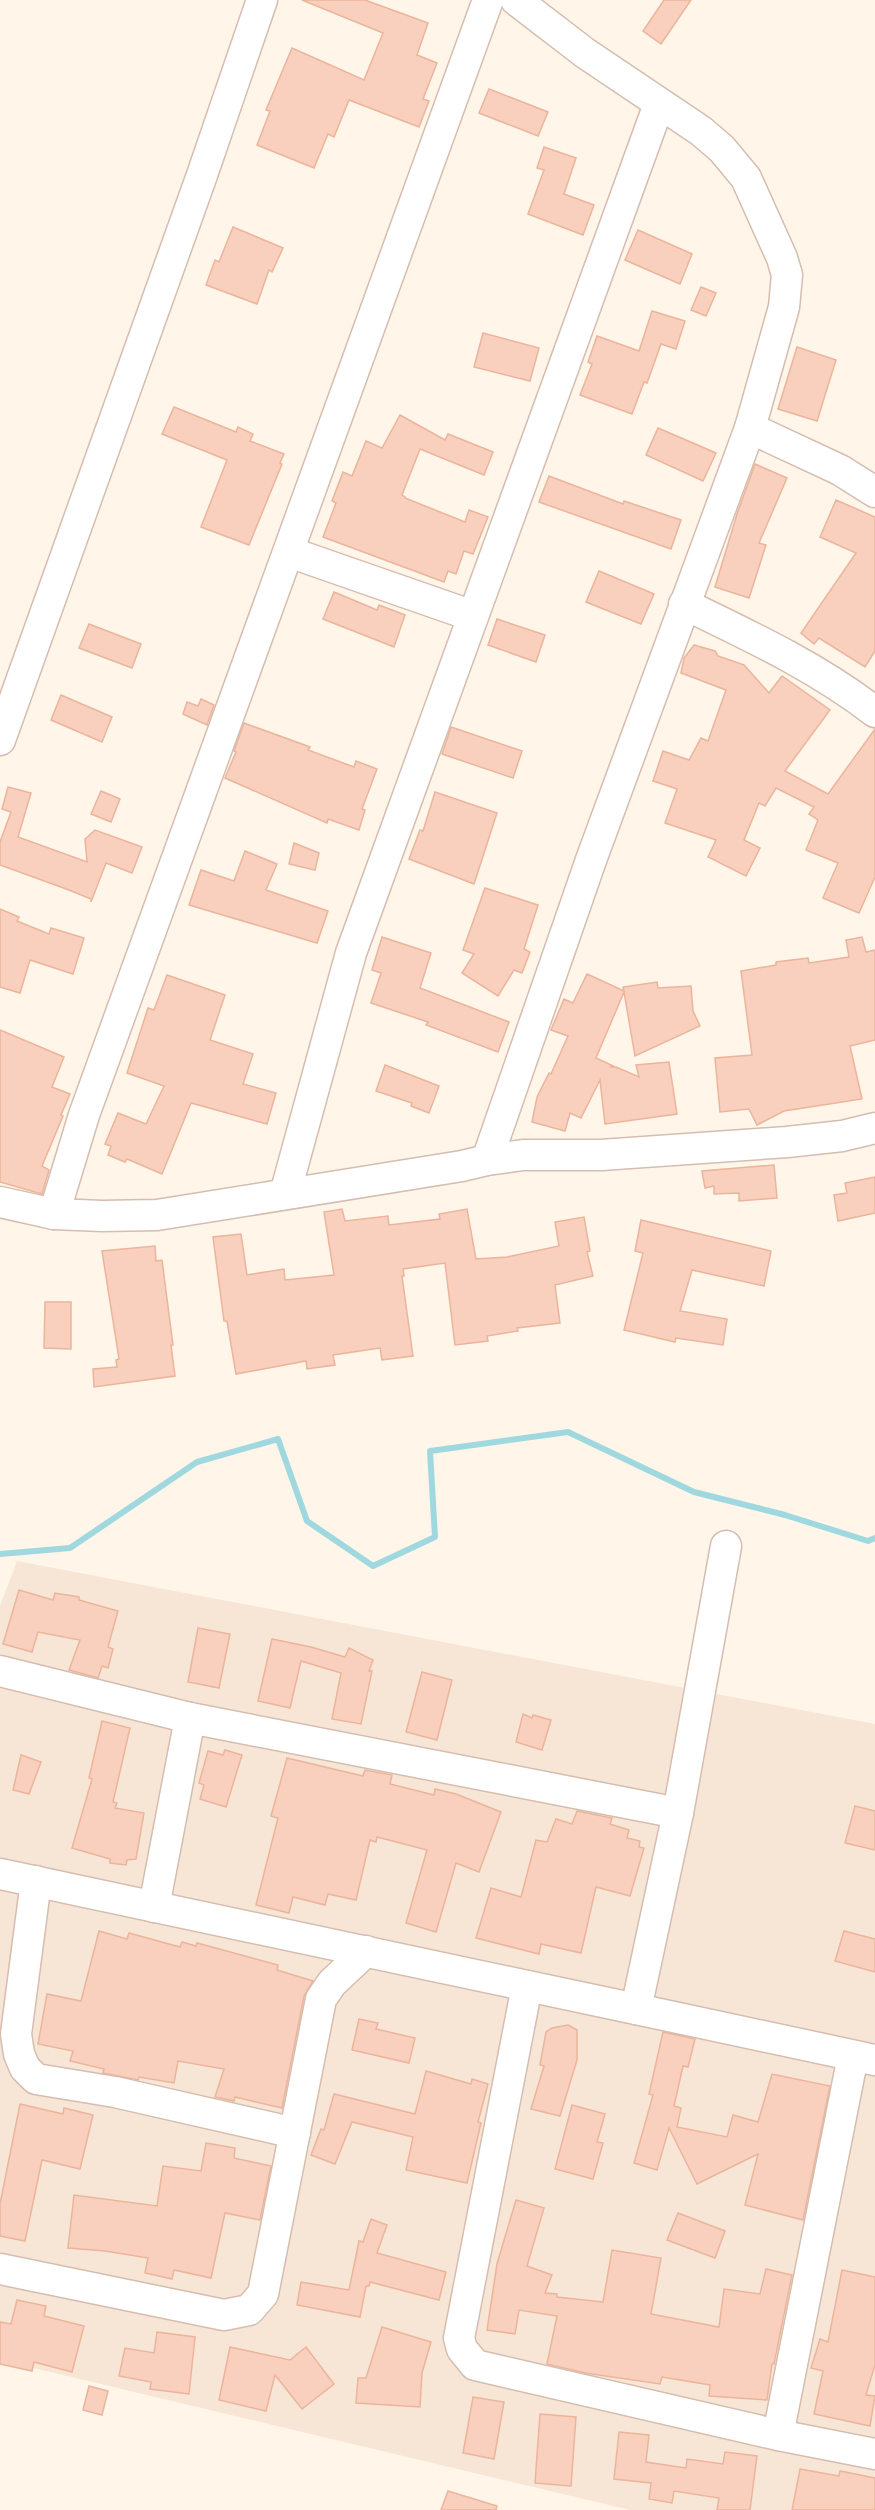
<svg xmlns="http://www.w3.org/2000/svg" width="875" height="2510" font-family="'Noto Sans',sans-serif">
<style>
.residential{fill:#f7e6d6}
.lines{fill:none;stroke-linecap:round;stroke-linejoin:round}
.stream{stroke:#9fd9df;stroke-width:6}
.building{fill:#f8d0bd;stroke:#ecb49b;stroke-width:1.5}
.minor-casing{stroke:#d5bdaf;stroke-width:33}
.minor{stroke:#fff;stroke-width:30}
</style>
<rect width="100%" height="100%" fill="#fff5e9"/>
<polygon class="residential" points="17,1561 875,1724 875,2510 630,2510 0,2360 0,1606"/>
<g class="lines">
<polyline class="stream" points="0,1554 70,1548 197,1462 278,1439 307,1521 373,1566 435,1537 430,1451 568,1432 694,1492 785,1515 868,1541 875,1538"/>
</g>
<g class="building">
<polygon points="302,0 365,0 428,23 417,55 437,63 423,99 429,101 419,127 349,100 334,137 328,134 314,168 257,145 270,111 266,110 292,48 364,80 383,33"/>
<polygon points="664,0 691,0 661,44 643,31"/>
<polygon points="489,89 548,112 538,136 479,113"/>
<polygon points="544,147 576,158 564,194 594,205 583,235 528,214 544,170 537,168"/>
<polygon points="233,227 283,248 272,272 269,270 257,304 206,285 215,260 219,262"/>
<polygon points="638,230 692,254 680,284 625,260"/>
<polygon points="701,287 716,293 706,316 691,310"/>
<polygon points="652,311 685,321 676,349 661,344 647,383 644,382 632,414 580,395 592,364 588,362 597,336 639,351"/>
<polygon points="483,333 539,348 530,381 474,367"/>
<polygon points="797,347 836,360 817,421 778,409"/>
<polygon points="174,407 236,432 238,427 253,434 250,441 284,454 280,463 282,464 249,545 201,527 227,460 162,434"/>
<polygon points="400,415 445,440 448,434 493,452 484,475 420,449 402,495 405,497 405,498 465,522 469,510 488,517 473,554 464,551 456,574 448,571 444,582 323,537 336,503 332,501 343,472 352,476 366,441 382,448"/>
<polygon points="658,428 716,453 703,481 646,455"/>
<polygon points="755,464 787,478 759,543 766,545 749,598 715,587 737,514"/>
<polygon points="549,476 623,504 624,501 681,520 671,549 539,502"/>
<polygon points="836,500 875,517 875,651 865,667 819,638 814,644 801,633 856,553 820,537"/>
<polygon points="599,571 654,594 641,624 586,602"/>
<polygon points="334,592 377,610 379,605 405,615 394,647 323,619"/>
<polygon points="497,619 545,635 536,662 488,645"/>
<polygon points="89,624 141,644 132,668 79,648"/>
<polygon points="694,645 715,651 718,656 744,665 769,693 782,676 830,710 785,771 828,794 875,729 875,877 859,913 823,898 838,863 806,850 818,820 809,814 814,807 776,788 765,806 759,803 744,840 760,848 746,876 708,857 716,840 665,823 677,789 653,781 663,751 689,760 701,738 708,741 726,690 681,673 684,658"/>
<polygon points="61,695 112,717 102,742 51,720"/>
<polygon points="201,699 214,705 207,725 183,714 187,702 198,706"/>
<polygon points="244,723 310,747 308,750 354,767 356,761 377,769 362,809 365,810 359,830 328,819 327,823 225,778 236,752 234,751"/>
<polygon points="451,727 522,751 513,778 442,754"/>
<polygon points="8,787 31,793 18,837 87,862 85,839 95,830 142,847 132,873 106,863 91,902 91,899 69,890 0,865 0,842 11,812 2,809"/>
<polygon points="101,791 120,799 111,822 91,814"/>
<polygon points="435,792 497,813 474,884 409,859 420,830 423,831"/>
<polygon points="294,843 319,853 315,870 289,864"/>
<polygon points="245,851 277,864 266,890 328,911 317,943 189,905 201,870 234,881"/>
<polygon points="485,888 538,905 524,949 530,952 522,973 514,970 498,996 462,973 474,954 463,950"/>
<polygon points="0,909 19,917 17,921 49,934 51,928 84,938 73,974 30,960 20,993 0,987"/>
<polygon points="382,937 431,953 420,988 509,1022 498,1052 426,1025 428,1022 371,1003 381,973 372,970"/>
<polygon points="862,937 866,952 875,950 875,1040 850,1046 862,1099 784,1111 757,1125 749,1109 720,1112 715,1058 752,1055 741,971 776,965 776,962 808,958 809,963 849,957 846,940"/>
<polygon points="587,974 624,991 623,987 657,982 658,988 691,986 693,1011 700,1026 635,1056 624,992 596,1058 613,1066 610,1067 616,1067 639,1077 636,1065 669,1062 677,1114 605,1124 600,1080 581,1118 570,1113 565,1131 532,1122 537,1097 549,1073 551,1074 568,1036 551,1030 564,999 573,1003"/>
<polygon points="167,975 225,995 210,1040 253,1054 243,1084 276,1093 267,1124 191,1103 162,1174 127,1159 125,1162 108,1155 111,1146 105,1144 118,1113 146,1124 164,1086 127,1073 148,1008 154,1010"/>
<polygon points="0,1030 64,1057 52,1087 70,1094 61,1115 63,1116 42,1166 49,1170 42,1194 0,1182"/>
<polygon points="385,1065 439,1086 429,1113 411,1106 412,1103 376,1091"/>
<polygon points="774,1165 777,1198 739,1201 739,1193 714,1194 714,1186 705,1188 702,1171"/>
<polygon points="875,1177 875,1213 838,1221 834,1195 847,1193 845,1183"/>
<polygon points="342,1209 345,1221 388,1216 389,1225 440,1219 439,1214 467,1209 476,1259 507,1257 559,1246 555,1222 584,1217 590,1251 587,1252 593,1276 555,1285 560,1323 517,1328 518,1331 487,1336 488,1341 455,1345 445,1263 403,1269 404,1276 402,1276 413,1356 382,1360 380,1348 333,1355 335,1365 307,1369 306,1361 236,1374 227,1321 224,1321 213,1237 241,1234 247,1275 284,1269 285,1280 334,1275 324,1212"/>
<polygon points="641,1220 771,1251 764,1286 692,1270 680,1311 727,1319 723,1345 676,1338 675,1342 624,1330 643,1253 635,1251"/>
<polygon points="155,1246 156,1261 162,1260 173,1345 171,1345 175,1376 94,1387 93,1369 117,1367 116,1360 119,1359 102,1251"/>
<polygon points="45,1302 71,1302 71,1349 44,1348"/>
<polygon points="19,1590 53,1600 55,1593 79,1597 79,1600 118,1611 108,1647 113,1649 108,1668 102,1666 98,1678 69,1670 80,1640 38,1632 32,1652 3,1644"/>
<polygon points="198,1628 230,1634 219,1688 188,1682"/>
<polygon points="272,1639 311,1647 345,1657 349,1648 373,1660 369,1671 372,1671 361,1724 332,1719 341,1673 301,1661 290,1708 258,1701"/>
<polygon points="422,1672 452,1680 437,1740 406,1732"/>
<polygon points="523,1714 532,1718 533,1715 551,1720 542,1750 516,1742"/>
<polygon points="102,1721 130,1728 113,1802 117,1803 115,1808 144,1813 136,1859 127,1860 126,1865 110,1863 110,1859 72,1848 92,1779 89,1778"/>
<polygon points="225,1750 242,1755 226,1807 200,1799 204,1785 199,1783 208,1751 223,1755"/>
<polygon points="21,1755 41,1762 29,1794 13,1790"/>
<polygon points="287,1758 363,1776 365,1770 392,1775 390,1784 434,1795 435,1789 456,1794 501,1812 479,1872 456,1863 436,1932 406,1923 427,1850 377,1837 376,1842 370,1840 356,1900 328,1894 325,1905 293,1897 289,1913 256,1905 278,1818 271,1816"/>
<polygon points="855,1806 875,1811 875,1850 845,1843"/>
<polygon points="577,1811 612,1818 610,1824 629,1830 627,1838 640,1841 639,1847 644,1848 630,1896 596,1887 581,1953 541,1944 539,1954 476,1938 491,1888 521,1897 536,1840 547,1842 556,1819 572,1824"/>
<polygon points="99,1931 127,1939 129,1933 180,1947 182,1942 196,1946 197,1943 278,1965 277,1970 313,1981 304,1996 282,2108 235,2097 234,2101 215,2097 224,2069 178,2061 174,2083 139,2077 138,2080 103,2073 104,2069 70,2061 73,2051 38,2044 47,1994 81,2001"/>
<polygon points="844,1931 875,1939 875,1972 835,1961"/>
<polygon points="359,2019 378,2023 376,2029 415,2038 409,2063 352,2050"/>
<polygon points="568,2025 577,2030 577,2060 560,2116 531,2109 544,2066 540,2065 546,2032 552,2028"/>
<polygon points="663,2032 695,2039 688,2067 683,2066 674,2106 681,2108 677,2127 727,2137 733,2115 758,2122 772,2074 830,2086 803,2220 745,2205 758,2154 697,2184 669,2128 657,2170 634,2163 653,2095 649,2094"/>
<polygon points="426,2071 471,2084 472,2079 488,2084 478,2122 481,2123 467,2183 406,2170 413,2137 352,2122 335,2164 311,2155 321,2129 324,2130 334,2094 415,2114"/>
<polygon points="20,2104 63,2114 64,2108 93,2115 80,2169 42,2160 25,2241 0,2236 0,2204"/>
<polygon points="572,2105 605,2114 597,2142 603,2143 593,2179 555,2169"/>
<polygon points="206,2143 235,2148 234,2158 271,2166 260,2220 225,2213 211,2278 174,2270 172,2279 145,2273 148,2258 105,2251 68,2248 74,2195 157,2206 163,2166 201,2171"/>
<polygon points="516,2200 544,2208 527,2266 552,2275 545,2293 557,2294 557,2297 603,2302 612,2250 661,2258 651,2314 719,2327 724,2289 760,2294 766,2269 792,2275 774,2364 772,2364 767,2400 709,2396 710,2385 662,2377 660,2384 585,2373 547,2364 557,2316 519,2310 515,2334 487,2330 497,2264"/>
<polygon points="678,2213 725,2231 715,2258 667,2240"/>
<polygon points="371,2219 387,2225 377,2253 446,2272 439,2300 370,2282 369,2286 366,2286 360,2317 297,2305 301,2282 349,2290 359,2241 363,2242"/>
<polygon points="842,2270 875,2277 875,2365 866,2395 875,2396 870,2426 814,2414 823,2371 811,2368 820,2339 828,2342"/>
<polygon points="17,2300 46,2306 44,2316 84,2326 72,2372 34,2362 32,2371 0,2364 0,2322 11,2324"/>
<polygon points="382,2327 431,2342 422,2373 420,2407 356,2403 358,2378 366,2378"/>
<polygon points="157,2332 195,2337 189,2394 150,2389 151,2382 119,2376 125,2348 154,2353"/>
<polygon points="230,2347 290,2360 306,2347 334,2384 302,2409 275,2375 266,2411 219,2400"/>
<polygon points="89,2386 108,2391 102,2415 83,2410"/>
<polygon points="473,2397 504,2402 494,2459 463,2453"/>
<polygon points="540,2414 576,2417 571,2486 535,2483"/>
<polygon points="619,2432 649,2435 646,2462 686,2468 687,2459 723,2464 725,2452 757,2456 750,2510 717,2510 719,2498 674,2491 672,2503 649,2499 651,2483 614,2479"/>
<polygon points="800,2469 839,2476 840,2471 875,2478 875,2510 792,2510"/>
<polygon points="448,2491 497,2506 496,2510 441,2510"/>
</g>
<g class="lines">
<defs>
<g id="minor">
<polyline points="750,428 840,470 875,492"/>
<polyline points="289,552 473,616"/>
<path d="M684 604C750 636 817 667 875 712"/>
<polyline points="0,740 202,175 262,0"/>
<polyline points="487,1160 523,1155 601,1155 787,1142 842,1136 875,1128"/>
<polyline points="285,1194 351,953 659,104"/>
<polyline points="0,1202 54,1214 84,1115 488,0"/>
<polyline points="54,1214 102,1216 157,1215 462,1166 487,1160 591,860 750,428 784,307 787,275 782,258 746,178 722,149 701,131 585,53 516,0"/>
<polyline points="0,1671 190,1718 678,1813"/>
<polyline points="0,1874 636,2009 678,1813 726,1546"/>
<polyline points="36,1881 16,2034 19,2054 25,2068 36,2079 115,2092 295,2133"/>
<polyline points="154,1907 190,1718"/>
<polyline points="527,1986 459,2338 462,2349 475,2365 778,2435 875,2454"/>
<polyline points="636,2009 875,2060"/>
<polyline points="0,2269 224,2315 249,2310 263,2294 321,1999 332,1983 366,1951"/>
<polyline points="778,2435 853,2056"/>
</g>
</defs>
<use href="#minor" class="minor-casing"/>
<use href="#minor" class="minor"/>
</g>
</svg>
